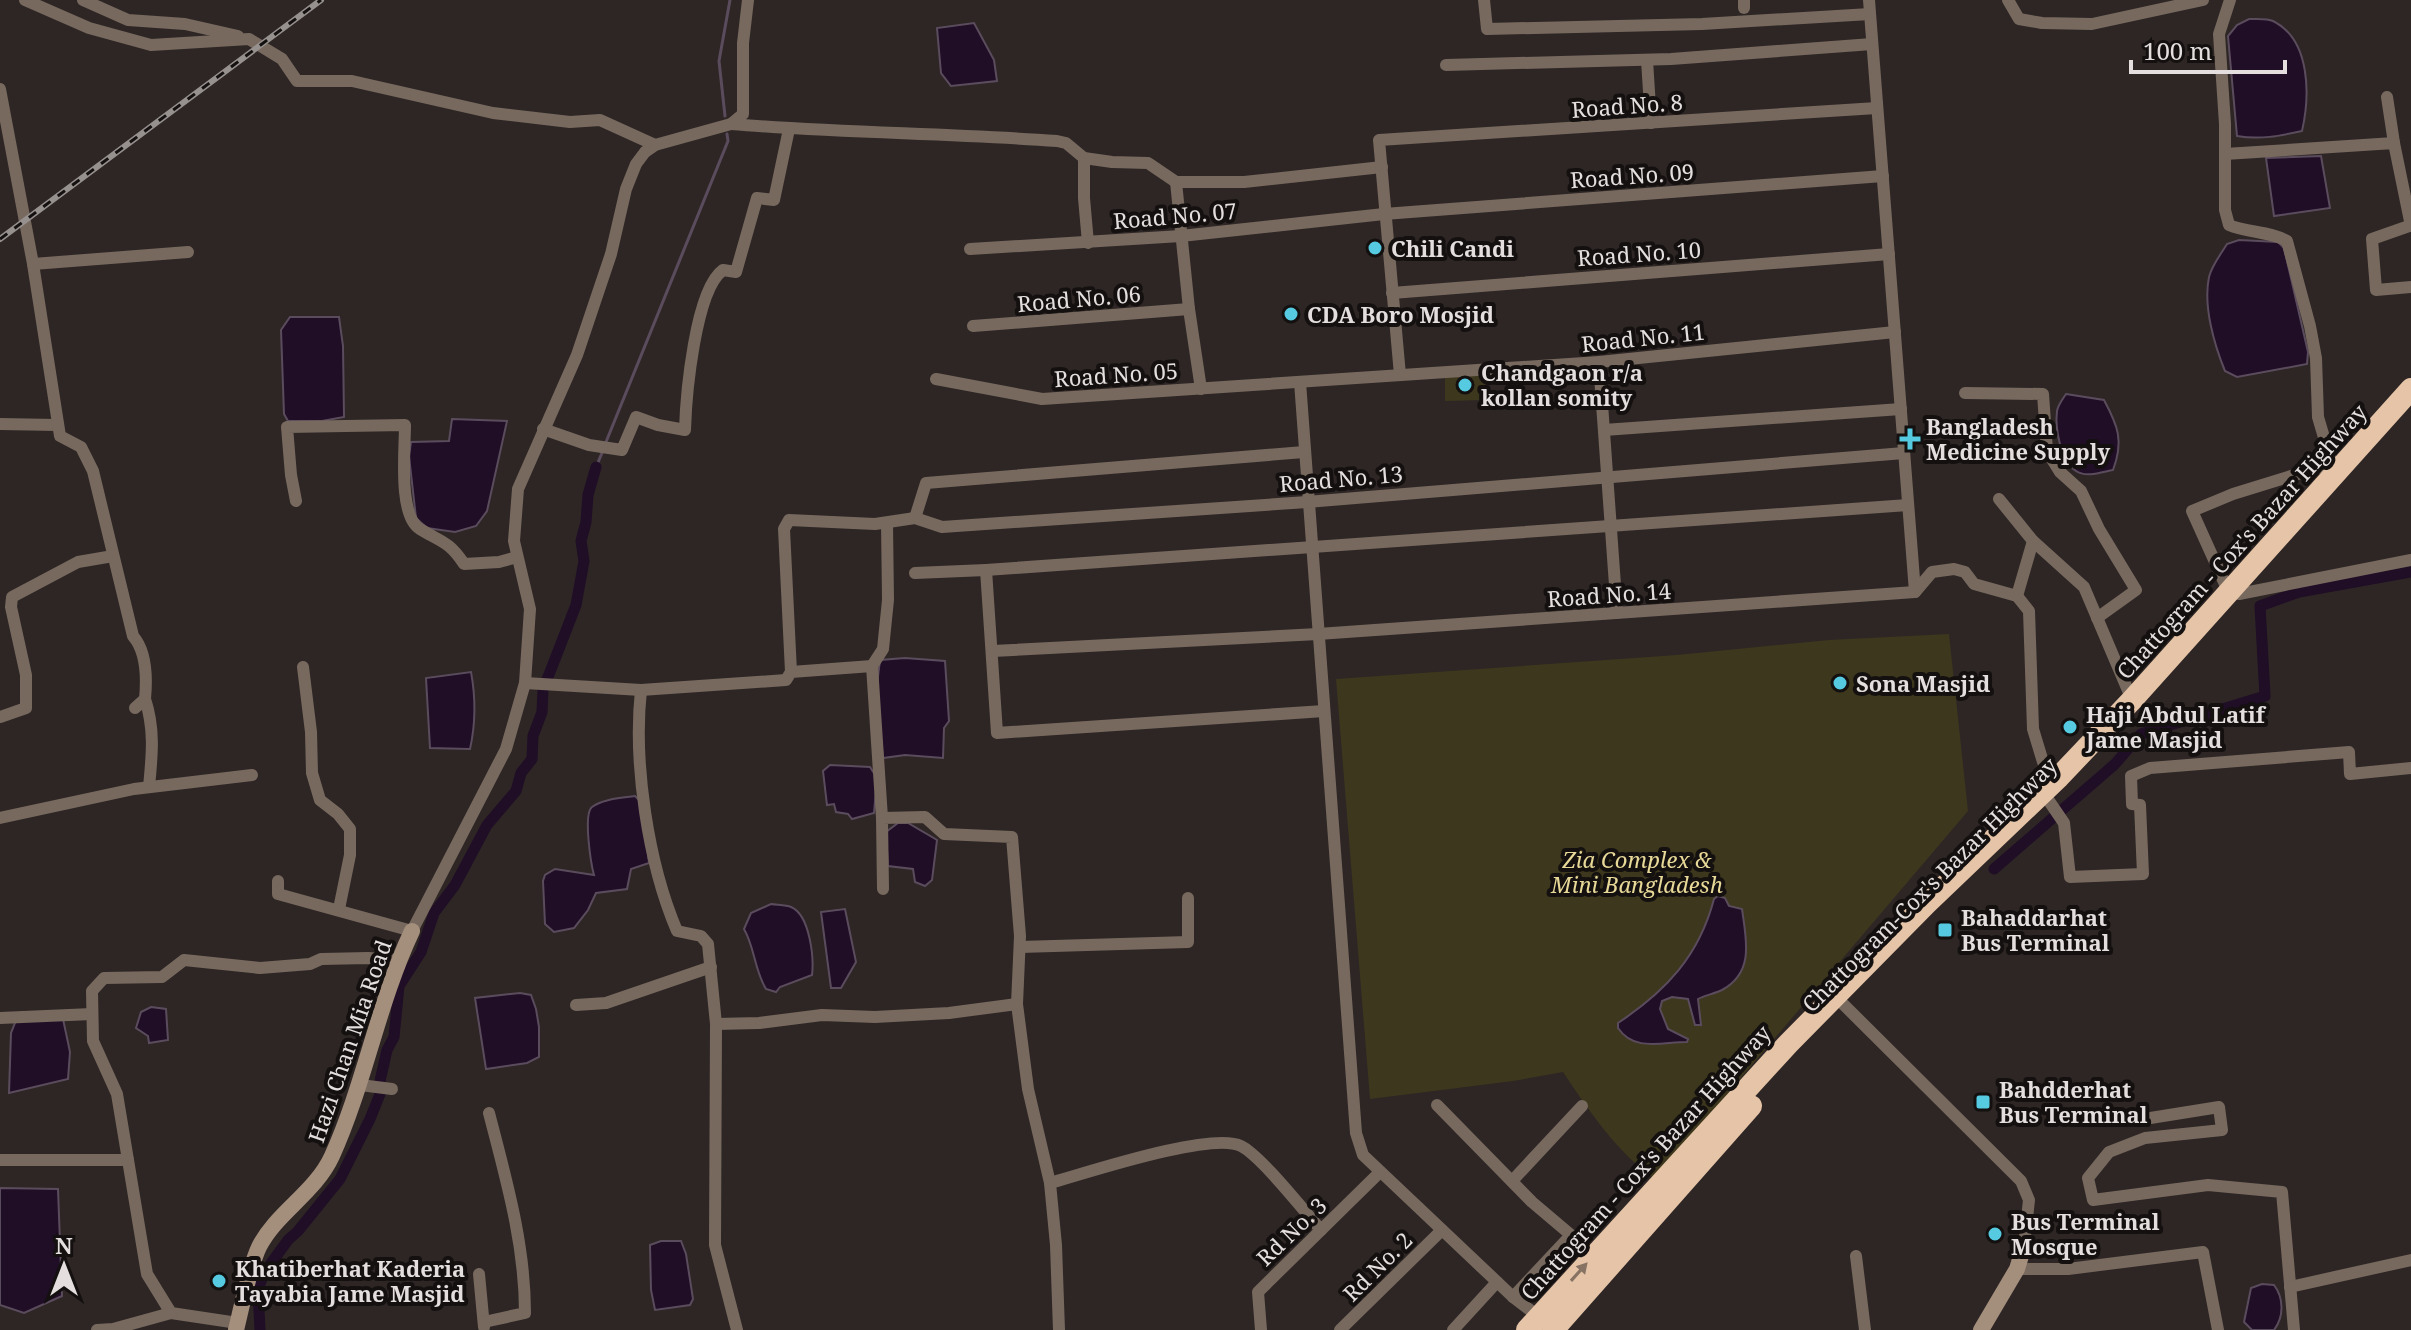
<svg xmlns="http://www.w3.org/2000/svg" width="2411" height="1330" font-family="'Noto Serif',serif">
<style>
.green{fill:#3d371d}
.water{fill:#200d26;stroke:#5b4c5d;stroke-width:2}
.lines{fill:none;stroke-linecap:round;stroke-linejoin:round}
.stream{stroke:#5b4c5d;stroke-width:3}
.canal{stroke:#200d26;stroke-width:11}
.street{stroke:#77695e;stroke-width:12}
.secondary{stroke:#a48e7c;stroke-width:16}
.highway{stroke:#e6c4a7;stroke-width:22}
.rail-casing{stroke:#96908f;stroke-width:6}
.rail{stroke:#13100f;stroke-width:3;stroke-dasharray:9;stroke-linecap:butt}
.oneway{fill:#877363}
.poi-dot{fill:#55cae0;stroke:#13100f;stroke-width:3}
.labels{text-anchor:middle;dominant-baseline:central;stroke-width:8;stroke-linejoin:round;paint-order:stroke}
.street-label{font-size:22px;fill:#e4dfde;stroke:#13100f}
.poi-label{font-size:22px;font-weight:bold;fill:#e4dfde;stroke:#13100f;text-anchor:start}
.park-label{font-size:22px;font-style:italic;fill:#e8d998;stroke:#13100f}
</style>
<rect width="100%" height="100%" fill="#2d2625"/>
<g class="green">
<polygon points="1445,375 1485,375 1486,400 1445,401"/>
<path d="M1949 634 1968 811 1655 1179C1617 1153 1588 1109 1563 1072L1513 1081 1370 1099 1336 679 1677 655 1829 640Z"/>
</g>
<g class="water">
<path d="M2249 19C2256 19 2267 18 2273 21 2311 40 2310 96 2302 131 2279 136 2260 140 2237 136L2228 36 2237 25Z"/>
<polygon points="974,23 994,60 997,81 951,86 941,73 937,28"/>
<polygon points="2321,156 2330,208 2274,216 2266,158"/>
<path d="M2239 240 2278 242 2284 248 2308 352 2307 364 2237 377 2225 371C2214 344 2203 306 2209 277 2212 265 2221 254 2227 244Z"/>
<polygon points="290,317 339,317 343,346 344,417 322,421 288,421 284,414 281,330"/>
<path d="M2066 394 2104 400C2118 426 2124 441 2113 470 2102 472 2086 478 2076 471 2060 460 2055 428 2057 411 2058 405 2062 400 2066 394Z"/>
<polygon points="452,419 507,421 487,511 476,526 455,532 427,528 416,518 409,456 411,442 449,441"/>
<polygon points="905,658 945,661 949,721 944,728 943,758 905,755 883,758 876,694 880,660"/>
<path d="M471 672C476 699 476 722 470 749L430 748 426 678Z"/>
<polygon points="830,765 870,767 877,778 874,813 852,819 848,814 836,812 834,804 827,805 823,771"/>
<path d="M635 796 642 803 649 863 631 869 627 889 596 893 588 910 574 928 554 932 545 924 543 881 545 875 555 869 594 875C591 864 583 814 592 807 602 799 622 798 635 796Z"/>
<polygon points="898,823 908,823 937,840 932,880 925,886 915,882 913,869 888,866 886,832"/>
<path d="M1718 896 1725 898 1729 906 1742 909C1746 939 1755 972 1722 990 1714 994 1705 995 1698 999L1701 1025H1695L1688 999 1672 997 1662 1001 1660 1009 1668 1029 1688 1039 1687 1042C1662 1042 1634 1052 1618 1028V1023C1666 991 1699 956 1714 899Z"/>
<path d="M771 904C777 905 786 905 791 907 810 915 814 958 812 975L780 987 776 992 766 989C754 969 755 948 744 929L751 913Z"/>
<polygon points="845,909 856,962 841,988 831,988 821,912"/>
<polygon points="520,993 531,995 536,1009 539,1027 539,1057 527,1063 486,1069 475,998"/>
<polygon points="151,1007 166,1009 168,1040 149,1043 148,1036 136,1028 141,1012"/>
<polygon points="17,1018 63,1019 70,1052 68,1079 9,1093 11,1033"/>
<polygon points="0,1188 58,1189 62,1296 24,1313 0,1305"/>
<polygon points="661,1241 681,1241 686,1254 693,1299 690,1305 655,1310 651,1290 650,1245"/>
<path d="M2262 1284 2274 1285C2284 1298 2284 1317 2274 1330H2252L2244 1322 2251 1288Z"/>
</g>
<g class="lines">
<g class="stream">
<polyline points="725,116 719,61 730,0"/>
<polyline points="606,442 728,141 727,134"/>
<polyline points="596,467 602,453"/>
</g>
<g class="canal">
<polyline points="1994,869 2115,764 2141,734 2265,696 2260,606 2299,592 2411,572"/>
<polyline points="260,1330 258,1290 264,1273 288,1240 298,1231 340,1179 370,1119 380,1094 380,1081 387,1050 394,1037 399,986 421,952 434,913 455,885 487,825 516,791 521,773 532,759 533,736 542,712 543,690 576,605 584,561 581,541 586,522 588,495 596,467"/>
</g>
<g class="street">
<polyline points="25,0 89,28 151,45 249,39 282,59 297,81 352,81 493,113 570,122 600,120 655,145"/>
<polyline points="83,0 128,20 185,24 238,36"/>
<path d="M748 0 743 43V114L731 124C839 133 948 133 1057 141L1066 143 1084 158 1112 162 1148 163 1176 182H1244L1382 167"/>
<polyline points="1484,0 1487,29 1702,24 1870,14"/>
<polyline points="1744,0 1744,8"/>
<polyline points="1869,0 1915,592"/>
<polyline points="2008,0 2019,19 2042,23 2092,24 2203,0"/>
<path d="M2230 0 2219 34 2225 124V210L2229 225C2248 233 2270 231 2287 241L2310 326 2316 358 2318 417 2335 475"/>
<polyline points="1647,60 1651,123"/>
<polyline points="1446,65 1671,59 1872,44"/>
<polyline points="0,89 33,264"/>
<polyline points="2387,97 2394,143"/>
<polyline points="2225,154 2394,143 2411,226"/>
<polyline points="1084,158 1084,198 1088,243"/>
<polyline points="1176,182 1189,309 1201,389"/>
<polyline points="2409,226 2372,239 2376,290 2411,287"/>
<polyline points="970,249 1181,236 1384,214 1883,176"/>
<polyline points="1392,293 1889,254"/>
<polyline points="973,326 1189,309"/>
<polyline points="1599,362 1617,613"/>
<polyline points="1400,375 1379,140 1877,108"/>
<polyline points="936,379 1042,399 1599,362 1895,332"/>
<polyline points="1300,382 1356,1133 1363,1155 1513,1297 1543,1320"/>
<polyline points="1965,393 2043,394 2047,451 2060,472 2081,491 2099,529 2136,590 2097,618"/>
<polyline points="0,424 57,425"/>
<path d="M543 429 589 445 622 450 636 417 658 425 685 430C686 396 695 290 723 270L736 272 757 198 774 200 789 129"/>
<polyline points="1604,430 1901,409"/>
<polyline points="1999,499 2033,541 2084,587 2132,700"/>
<path d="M296 501 291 475 287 427 405 425C405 449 398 516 420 529 441 542 449 541 464 564L499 562 517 557"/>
<polyline points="915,518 926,483 1304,452"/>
<polyline points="986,570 1908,505"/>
<polyline points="915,573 986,570 997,733 1324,711"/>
<polyline points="2229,593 2192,511 2233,494 2330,464"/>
<polyline points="2239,594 2411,560"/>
<polyline points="2017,596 2033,541"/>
<polyline points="993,651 1318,634 1915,592 1932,572 1954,569 1965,572 1974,584 2017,596 2029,611 2033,729 2043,762 2059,777"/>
<polyline points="303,667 311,732 312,773 320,800 338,814 350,829 350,855 339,909"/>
<polyline points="791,672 784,529 789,520 875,524 915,518 942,527 1307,502 1904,453"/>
<polyline points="525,683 641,690 786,680 791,672 872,666"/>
<path d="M641 690C633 763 648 863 677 931L701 936 708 944 716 1024 715 1245 737 1330"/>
<path d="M145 699C155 729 152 756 149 787"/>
<path d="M135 708 145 699C147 678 147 652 133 636L93 471 81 447 60 436 33 264 188 252"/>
<polyline points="0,717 26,708 26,675 11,607 12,597 78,562 113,556"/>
<polyline points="2049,801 2064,823 2070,877 2143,874 2140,805 2132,804 2131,776 2150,768 2349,752 2350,774 2411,768"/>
<polyline points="0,818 134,789 252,775"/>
<polyline points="882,818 872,666 883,649 888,600 887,523"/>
<polyline points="278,881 278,894 412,931 506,749 525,683 530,609 514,541 518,489 577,355 611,254 626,189 636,164 645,152 655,145 731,124"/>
<polyline points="883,889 882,818 925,817 944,834 1012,837 1020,936 1017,1004 1028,1089 1050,1183 1056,1245 1059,1330"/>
<polyline points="1020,947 1188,942 1188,898"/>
<polyline points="1835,996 2021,1181 2029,1200 2024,1246"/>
<polyline points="576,1005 606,1003 711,967"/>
<polyline points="0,1018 92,1014"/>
<polyline points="716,1024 759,1023 822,1015 875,1017 949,1013 1017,1004"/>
<polyline points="360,1085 392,1089"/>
<polyline points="1437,1105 1532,1202 1571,1235 1513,1297"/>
<polyline points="2138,1120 2219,1107 2222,1130 2145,1138 2109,1152 2088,1178 2093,1200 2208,1185 2282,1192 2294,1330"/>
<polyline points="0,1160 128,1160"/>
<polyline points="1512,1181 1582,1106"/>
<path d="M1050 1183C1086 1173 1212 1131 1241 1146 1261 1156 1304 1211 1321 1230"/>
<polyline points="1856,1256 1865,1330"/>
<polyline points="2017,1269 2068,1269 2203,1252 2218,1330"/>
<polyline points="479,1274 484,1327"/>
<polyline points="2290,1287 2411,1260"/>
<path d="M484 1322 525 1313C525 1244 506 1179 489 1113"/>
<polyline points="236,1328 231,1322 171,1313 147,1274 117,1094 93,1041 92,991 104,978 162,977 184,960 260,968 310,964 321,959 368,958 398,960"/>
<polyline points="97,1330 113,1329 171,1313"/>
<polyline points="1261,1330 1258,1292 1380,1172"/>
<polyline points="1340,1330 1442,1230"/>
<polyline points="1453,1330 1497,1282"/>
</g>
<g class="secondary">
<path d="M236 1330C241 1310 250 1265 259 1247 276 1213 315 1193 332 1156 365 1083 378 1003 412 931"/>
<polyline points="1981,1330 2017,1269 2024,1246"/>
</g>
<g class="highway">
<polyline points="1527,1330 1788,1044 1927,903 2059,777 2132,700 2411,389"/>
<polyline points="1553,1330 1751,1106"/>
</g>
<defs>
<polyline id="rail" points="0,239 321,0"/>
</defs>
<use href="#rail" class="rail-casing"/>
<use href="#rail" class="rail"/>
</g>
<defs><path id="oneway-solid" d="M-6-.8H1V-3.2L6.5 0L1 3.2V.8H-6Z" transform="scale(2)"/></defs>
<use class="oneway" href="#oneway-solid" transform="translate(1579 1272) rotate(-48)"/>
<g class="poi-dot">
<circle cx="1375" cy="248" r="8"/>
<circle cx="1291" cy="314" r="8"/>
<circle cx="1465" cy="385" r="8"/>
<path d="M1906 427h8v8h8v8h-8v8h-8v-8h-8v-8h8z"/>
<circle cx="1840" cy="683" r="8"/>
<circle cx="2070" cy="727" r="8"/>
<rect x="1937" y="922" width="16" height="16" rx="4"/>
<rect x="1975" y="1094" width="16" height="16" rx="4"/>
<circle cx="1995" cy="1234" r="8"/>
<circle cx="219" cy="1281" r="8"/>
</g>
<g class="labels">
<g class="street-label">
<text transform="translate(1627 105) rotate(-4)">Road No. 8</text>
<text transform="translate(1632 175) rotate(-4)">Road No. 09</text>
<text transform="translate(1175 215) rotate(-5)">Road No. 07</text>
<text transform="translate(1639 253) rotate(-4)">Road No. 10</text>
<text transform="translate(1079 298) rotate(-5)">Road No. 06</text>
<text transform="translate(1643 337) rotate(-6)">Road No. 11</text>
<text transform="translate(1116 374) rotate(-4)">Road No. 05</text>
<text transform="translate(1341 478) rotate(-5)">Road No. 13</text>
<text transform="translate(2241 541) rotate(-48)">Chattogram - Cox's Bazar Highway</text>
<text transform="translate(1609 594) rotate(-4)">Road No. 14</text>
<text transform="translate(1929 884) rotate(-45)">Chattogram-Cox's Bazar Highway</text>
<text transform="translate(349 1041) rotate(-71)">Hazi Chan Mia Road</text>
<text transform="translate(1645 1162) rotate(-48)">Chattogram - Cox's Bazar Highway</text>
<text transform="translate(1291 1231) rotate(-44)">Rd No. 3</text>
<text transform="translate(1377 1266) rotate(-45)">Rd No. 2</text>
</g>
<g class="poi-label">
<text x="1391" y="248">Chili Candi</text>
<text x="1307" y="314">CDA Boro Mosjid</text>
<text x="1481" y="372">Chandgaon r/a<tspan x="1481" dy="25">kollan somity</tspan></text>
<text x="1926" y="426">Bangladesh<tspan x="1926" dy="25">Medicine Supply</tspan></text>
<text x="1856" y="683">Sona Masjid</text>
<text x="2086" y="714">Haji Abdul Latif<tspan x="2086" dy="25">Jame Masjid</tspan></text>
<text x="1961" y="917">Bahaddarhat<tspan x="1961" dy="25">Bus Terminal</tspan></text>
<text x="1999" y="1089">Bahdderhat<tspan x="1999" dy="25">Bus Terminal</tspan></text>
<text x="2011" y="1221">Bus Terminal<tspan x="2011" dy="25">Mosque</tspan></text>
<text x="235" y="1268">Khatiberhat Kaderia<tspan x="235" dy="25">Tayabia Jame Masjid</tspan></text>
</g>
<g class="park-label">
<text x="1637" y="859">Zia Complex &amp;<tspan x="1637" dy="25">Mini Bangladesh</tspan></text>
</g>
</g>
<g transform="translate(64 1266)" stroke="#13100f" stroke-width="6" paint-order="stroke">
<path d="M0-6L14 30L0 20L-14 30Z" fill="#e4dfde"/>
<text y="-12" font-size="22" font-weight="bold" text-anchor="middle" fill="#e4dfde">N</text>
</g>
<path d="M2131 60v12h154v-12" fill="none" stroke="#e4dfde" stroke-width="4"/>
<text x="2143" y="60" font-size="24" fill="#e4dfde" stroke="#13100f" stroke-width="6" paint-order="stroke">100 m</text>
</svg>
